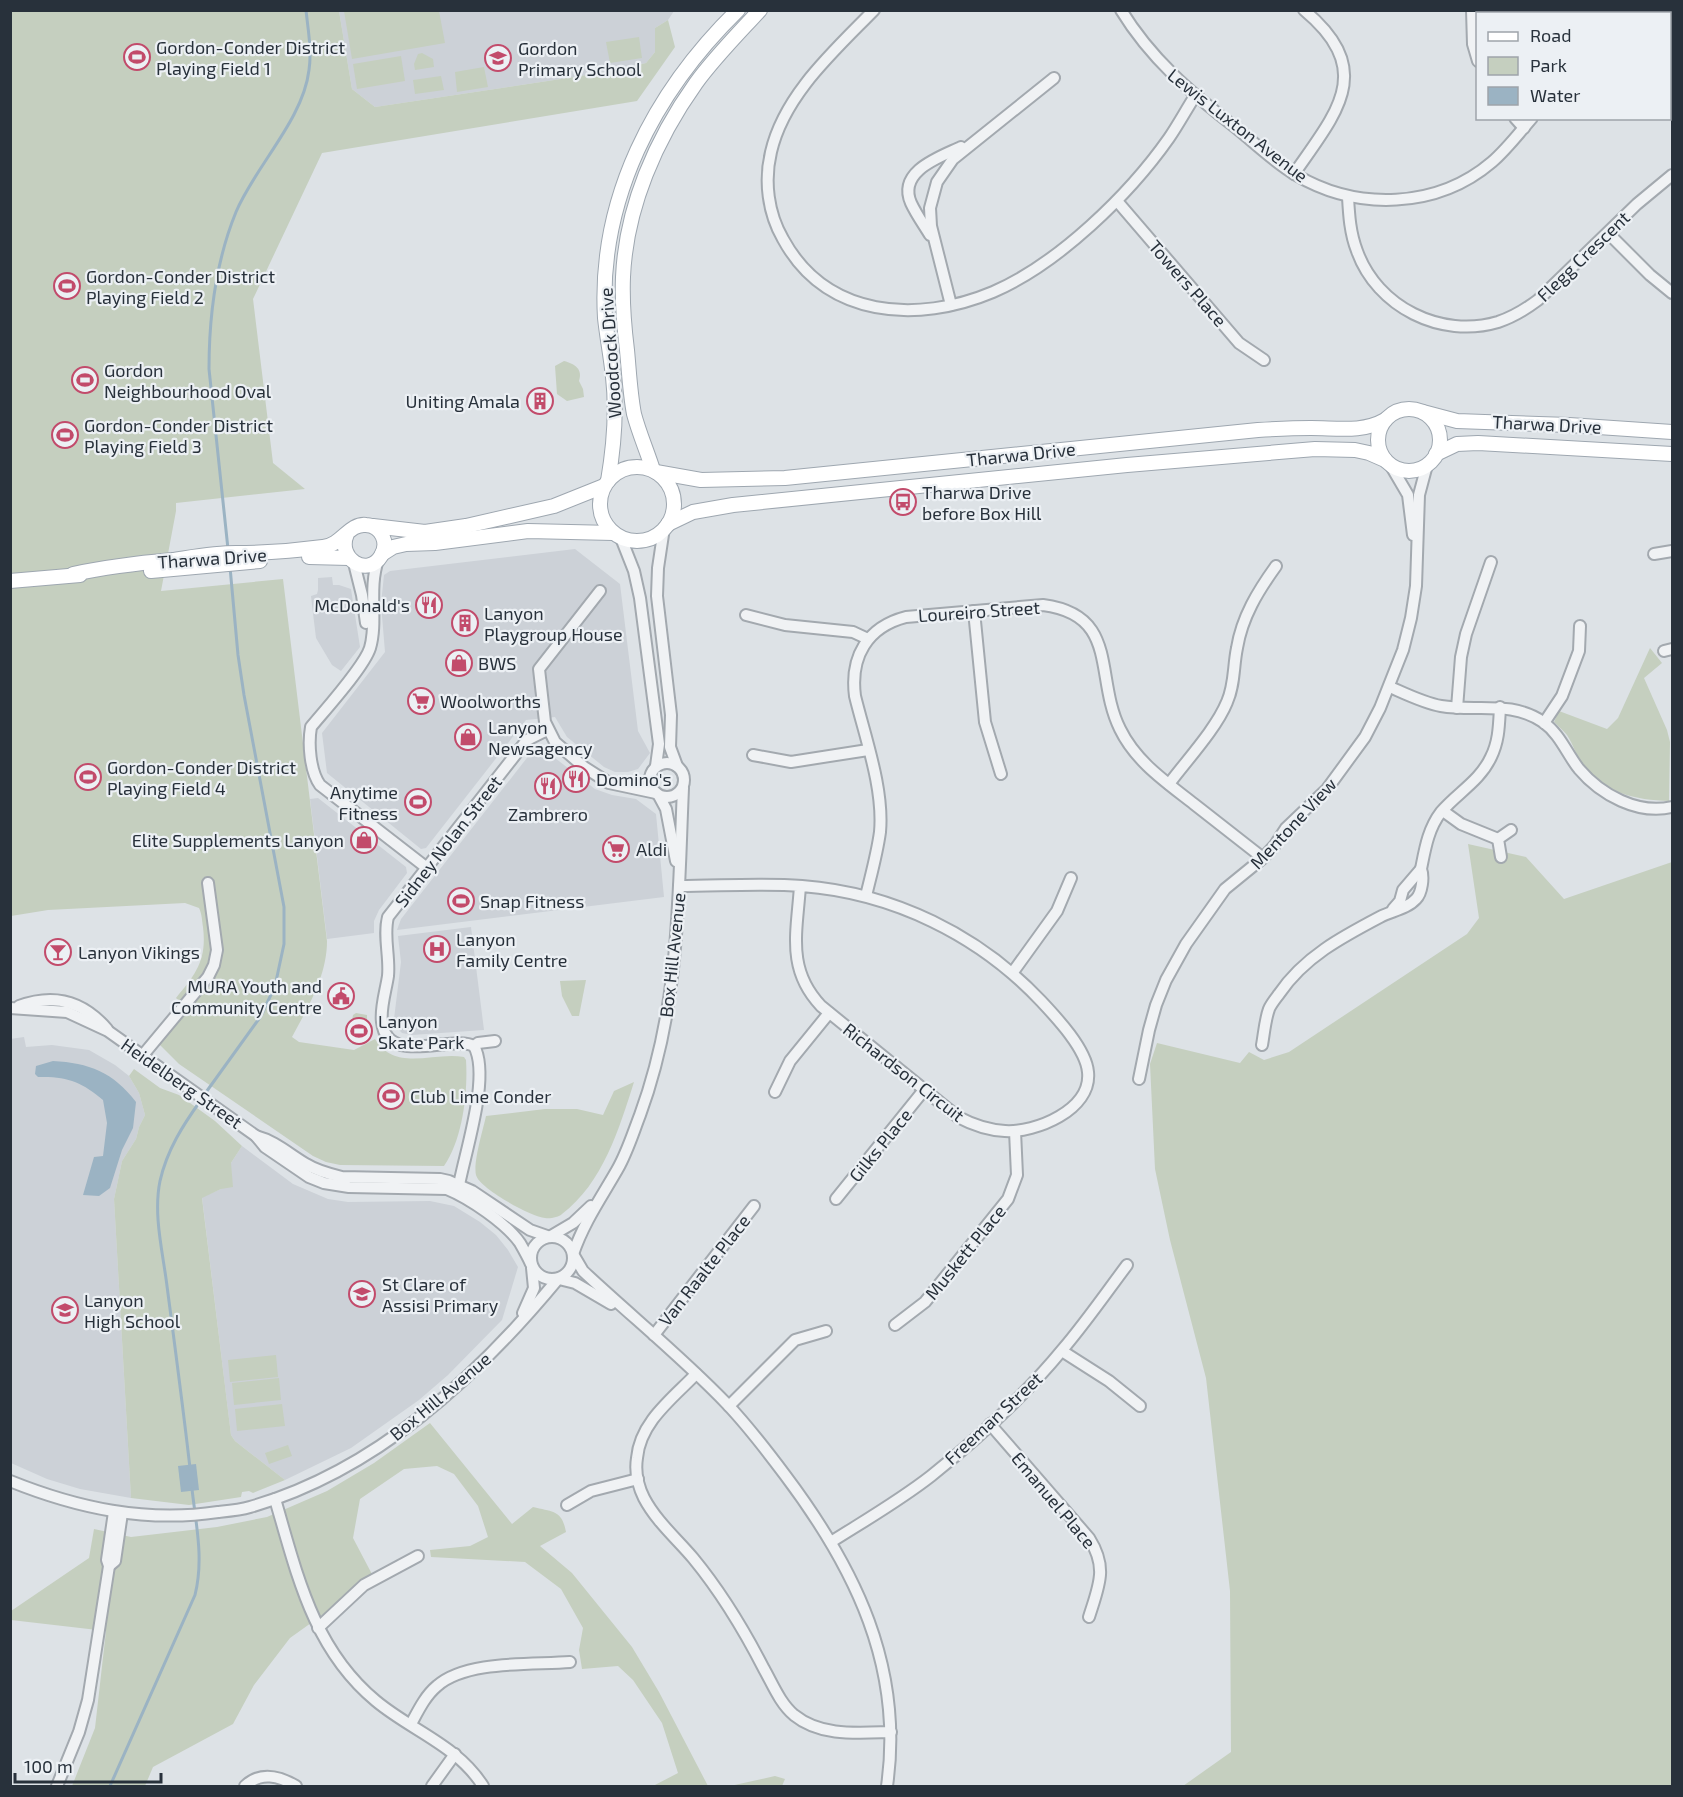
<svg xmlns="http://www.w3.org/2000/svg" width="1683" height="1797" font-family="'Exo 2',sans-serif">
<style>
.built{fill:#ccd1d7}
.green{fill:#c5cfbf}
.water{fill:#9bb3c3}
.lines{fill:none;stroke-linecap:round;stroke-linejoin:round}
.stream{stroke:#9bb3c3;stroke-width:3}
.minor-casing{stroke:#a3a9af;stroke-width:14}
.major-casing{stroke:#9ea7b0;stroke-width:16}
.minor{stroke:#f0f2f4;stroke-width:10}
.major{stroke:#fff;stroke-width:14}
.labels{text-anchor:middle;dominant-baseline:central;stroke-width:4.5;stroke-linejoin:round;paint-order:stroke}
.poi-label{font-size:18px;fill:#28313b;stroke:#ecf0f4;text-anchor:start}
.street-label{font-size:18px;fill:#28313b;stroke:#ecf0f4}
</style>
<rect width="100%" height="100%" fill="#dde2e6"/>
<g class="built">
<polygon points="339,11 674,11 668,20 655,28 655,52 646,63 607,72 375,107 352,89"/>
<polygon points="575,549 620,584 638,731 650,753 638,769 628,772 615,772 604,767 567,737 555,717 526,720 426,848 421,849 327,773 322,733 385,652 381,604 384,575 390,571"/>
<polygon points="332,577 333,585 339,585 351,589 360,647 341,671 332,665 316,638 312,605 311,596 317,594 318,590 318,578"/>
<polygon points="546,751 595,789 612,795 636,799 656,814 664,897 397,930 401,919 530,754"/>
<polygon points="318,798 406,867 407,873 379,910 374,921 374,933 327,939 310,799"/>
<polygon points="471,927 484,1030 412,1035 402,1033 398,1029 394,1019 401,962 398,936"/>
<polygon points="24,1037 26,1047 52,1045 89,1050 115,1065 129,1076 139,1093 145,1115 139,1127 136,1139 122,1161 114,1199 131,1498 80,1489 47,1479 11,1463 10,1039"/>
<polygon points="242,1146 293,1184 328,1199 348,1202 430,1201 454,1206 480,1222 496,1235 508,1250 518,1267 502,1320 448,1375 419,1400 351,1448 285,1480 235,1441 231,1435 202,1197 221,1189 231,1163"/>
</g>
<g class="green">
<path d="M10 11H339L352 89 375 107 607 72 646 63 655 52V28L668 20 675 47 637 101 322 153 253 299 273 463 305 489 176 503V511L161 591 283 579 327 941C327 976 308 1007 292 1037L299 1042 354 1050 375 1039C396 1073 434 1051 464 1057L466 1060C468 1091 463 1139 444 1166L340 1165 326 1162 313 1156 179 1064 159 1044 188 1009 176 998C196 974 207 960 203 927 202 921 202 914 199 908L185 903 48 910 11 916Z"/>
<polygon points="344,11 439,11 445,43 352,59"/>
<polygon points="639,37 642,58 610,63 606,42"/>
<polygon points="422,53 433,59 434,67 415,70 414,64 418,54"/>
<polygon points="401,56 405,81 357,89 353,64"/>
<polygon points="484,67 488,87 457,92 455,72"/>
<polygon points="441,76 444,90 415,94 413,80"/>
<path d="M564 361C575 364 583 369 579 381L583 389 584 397 567 401 557 394 555 366Z"/>
<path d="M1650 648 1662 663 1644 678 1667 730 1670 742 1669 801C1636 800 1603 793 1582 764 1576 755 1573 744 1567 735 1563 730 1558 726 1554 722L1559 711 1607 729 1618 718Z"/>
<polygon points="1468,844 1526,857 1564,899 1672,862 1672,1786 1183,1786 1231,1752 1230,1591 1206,1378 1170,1240 1155,1169 1150,1064 1157,1043 1240,1063 1249,1052 1264,1060 1289,1052 1467,934 1479,918"/>
<polygon points="586,980 579,1016 572,1016 562,996 560,981"/>
<polygon points="356,1013 367,1015 367,1021 370,1025 367,1037 359,1045 352,1044 353,1039 349,1037 353,1015"/>
<polygon points="134,1069 160,1088 179,1095 215,1121 242,1146 231,1163 233,1187 221,1189 202,1198 231,1435 235,1441 285,1480 253,1493 249,1491 242,1492 241,1497 189,1505 131,1498 114,1199 122,1161 136,1139 139,1127 145,1115 139,1093 129,1076"/>
<path d="M634 1082C619 1129 603 1183 562 1214 559 1217 550 1219 545 1218 531 1217 479 1188 476 1175 473 1162 483 1130 486 1116L545 1109H577L603 1115 614 1091Z"/>
<polygon points="276,1355 278,1377 230,1382 228,1360"/>
<polygon points="279,1378 281,1400 234,1405 232,1383"/>
<polygon points="282,1404 285,1426 237,1431 235,1409"/>
<path d="M430 1423 512 1524 533 1507C553 1512 562 1510 566 1532L540 1546 572 1573 632 1647 659 1692 708 1786H653L678 1773 662 1723 633 1680 618 1666 582 1669 579 1650 583 1628 561 1589 525 1562 431 1557 430 1550 470 1546 488 1537 478 1506 454 1474 437 1466 404 1469 360 1499 353 1538 374 1578 290 1638 254 1685 233 1724 153 1767 145 1786H72L95 1728 106 1631 11 1620V1611L89 1558 94 1529 131 1537 217 1527 267 1517 327 1491 374 1463Z"/>
<polygon points="288,1445 292,1456 269,1464 265,1453"/>
<polygon points="775,1776 785,1779 782,1786 730,1786"/>
</g>
<g class="water">
<path d="M53 1061C89 1063 113 1072 136 1102L133 1128 122 1150 110 1188 99 1196 83 1195 94 1157 103 1156 107 1123 103 1100C82 1082 67 1076 38 1077L35 1074 36 1066Z"/>
<polygon points="196,1464 199,1490 181,1492 178,1466"/>
</g>
<g class="lines">
<g class="stream">
<path d="M228 549 209 369C209 317 216 261 236 212 256 165 303 120 309 70 312 50 308 30 306 10"/>
<polyline points="204,1095 261,1016 275,986 284,944 284,907 244,695 238,655 230,567"/>
<path d="M190 1468C183 1407 175 1347 167 1286 163 1253 153 1215 160 1181 167 1150 183 1125 201 1100"/>
<path d="M110 1786 195 1595C204 1559 196 1525 192 1489"/>
</g>
<defs>
<g id="minor">
<path d="M874 10C834 51 784 95 771 152 764 181 768 213 783 239 826 318 917 324 993 292 1058 264 1129 195 1169 138 1178 125 1186 110 1195 96"/>
<path d="M1121 10C1151 59 1191 93 1235 127 1255 143 1274 162 1296 175 1357 211 1437 209 1492 162 1507 149 1519 133 1532 118"/>
<polyline points="1472,10 1473,44 1478,61"/>
<polyline points="1610,10 1611,14"/>
<polyline points="1670,20 1672,19"/>
<polyline points="1515,118 1524,128"/>
<path d="M1294 174C1336 113 1377 71 1304 10"/>
<path d="M1348 197C1349 215 1350 233 1357 251 1377 307 1441 339 1498 322 1513 317 1526 309 1538 300L1637 204 1672 175"/>
<polyline points="1117,201 1239,343 1264,360"/>
<polyline points="1608,233 1650,275 1672,293"/>
<path d="M930 235C924 225 916 214 911 203 897 171 940 157 961 147"/>
<polyline points="951,305 931,226 930,208 937,182 953,159 1054,78"/>
<polyline points="1391,466 1408,495 1413,535"/>
<polyline points="664,528 658,568 657,596 671,715 670,747 677,766"/>
<polyline points="621,538 634,571 640,598 659,744 656,766"/>
<polyline points="1654,554 1672,551"/>
<path d="M378 560C368 589 378 621 370 648 364 667 325 710 311 727 308 744 310 771 320 785L427 868"/>
<polyline points="354,563 362,595 366,623"/>
<polyline points="600,591 539,669 545,722 555,742 584,767 609,783 656,793"/>
<polyline points="974,611 985,722 1001,774"/>
<polyline points="746,615 785,625 853,632 868,639"/>
<polyline points="1664,651 1672,649"/>
<path d="M1390 687C1406 694 1424 703 1441 706 1477 712 1511 700 1543 722 1560 734 1567 754 1579 769 1601 795 1638 815 1672 807"/>
<polyline points="1457,708 1461,657 1466,634 1491,562"/>
<polyline points="1544,723 1562,696 1579,651 1580,626"/>
<polyline points="753,755 791,762 868,750"/>
<circle cx="667" cy="780" r="17"/>
<path d="M1169 784C1186 761 1216 729 1227 702 1235 684 1233 667 1237 648 1242 617 1258 591 1276 566"/>
<polyline points="659,796 666,809 676,861"/>
<polyline points="1443,811 1461,824 1498,839"/>
<polyline points="1501,857 1498,839 1511,830"/>
<path d="M679 886C720 886 761 883 802 886 893 893 979 935 1041 1001 1057 1018 1086 1049 1088 1072 1092 1110 1035 1133 1005 1131 987 1130 973 1125 958 1117L821 1006C786 969 797 932 800 886"/>
<path d="M866 896C871 875 877 854 880 832 884 789 865 737 855 696 850 657 867 627 906 617L1043 605C1120 615 1094 677 1120 729 1136 762 1166 782 1194 804 1217 822 1240 840 1263 858"/>
<polyline points="1393,909 1400,901 1403,890 1421,869"/>
<polyline points="1013,972 1057,911 1071,878"/>
<path d="M19 1006C54 993 83 1001 107 1029"/>
<path d="M10 1008 67 1012 108 1031 256 1136 265 1147 309 1177 324 1183 349 1187 447 1189C469 1198 506 1223 520 1243 524 1250 528 1257 531 1264"/>
<path d="M495 1041 478 1043 474 1046C452 1034 387 1067 382 1022 380 1008 386 990 388 976 390 956 383 936 388 917L527 740 547 730"/>
<path d="M1262 1045C1264 1034 1265 1020 1269 1009 1271 1004 1276 998 1279 994 1304 957 1342 937 1380 917 1391 911 1407 909 1416 899 1422 893 1424 877 1421 869 1425 849 1428 829 1441 812 1457 793 1480 781 1491 757 1499 741 1499 725 1500 707"/>
<polyline points="143,1055 208,977 214,965 217,950 208,883"/>
<polyline points="1139,1079 1149,1030 1156,1005 1166,980 1186,944 1225,889 1263,858 1275,845 1286,828 1327,789 1365,737 1380,708 1403,650 1411,618 1416,586 1419,495 1427,465"/>
<polyline points="775,1092 790,1061 829,1013"/>
<path d="M256 1136C275 1141 289 1154 306 1164 317 1171 329 1174 342 1177L440 1179 449 1181 472 1191 530 1230 550 1237"/>
<path d="M458 1190C464 1155 491 1077 474 1046"/>
<polyline points="836,1199 924,1090"/>
<polyline points="551,1236 573,1223 591,1206"/>
<circle cx="552" cy="1258" r="21"/>
<path d="M573 1254 583 1271C631 1316 682 1357 727 1404 748 1426 767 1451 785 1475 855 1568 904 1667 887 1786"/>
<path d="M573 1254C584 1222 601 1198 617 1170 627 1153 633 1133 640 1115 680 1006 678 901 683 788"/>
<polyline points="559,1279 575,1283 611,1304"/>
<polyline points="523,1313 534,1288 532,1268"/>
<polyline points="895,1325 925,1302 1008,1199 1017,1175 1015,1131"/>
<polyline points="654,1335 754,1206"/>
<polyline points="1062,1351 1109,1381 1140,1406"/>
<path d="M696 1374C673 1398 640 1422 637 1458 635 1471 638 1486 644 1498 656 1521 677 1539 693 1558 721 1592 744 1630 764 1669 773 1685 780 1703 794 1715 821 1737 858 1733 891 1732"/>
<polyline points="729,1406 795,1340 826,1331"/>
<path d="M990 1424 1089 1538C1108 1568 1099 1585 1089 1617"/>
<path d="M10 1481C77 1508 146 1523 218 1512 228 1511 240 1510 250 1507 376 1471 476 1378 558 1279"/>
<path d="M275 1499C297 1574 313 1649 376 1701 412 1731 457 1745 483 1786"/>
<polyline points="567,1505 591,1491 638,1479"/>
<path d="M831 1542C864 1521 899 1501 931 1476 976 1440 1026 1394 1063 1349 1086 1322 1106 1293 1127 1265"/>
<polyline points="109,1566 115,1561 122,1513"/>
<polyline points="318,1628 364,1585 418,1556"/>
<path d="M411 1724C418 1711 425 1696 437 1686 466 1660 532 1665 570 1662"/>
<polyline points="57,1786 79,1732 88,1700 109,1566 107,1560 114,1512"/>
<path d="M245 1786C261 1771 279 1776 296 1786"/>
<polyline points="432,1786 455,1754"/>
</g>
<g id="major">
<circle cx="1409" cy="440" r="31"/>
<polyline points="1423,412 1457,421 1569,425 1672,432"/>
<polyline points="1436,454 1457,444 1478,443 1672,454"/>
<circle cx="637" cy="504" r="37"/>
<path d="M653 470C647 451 639 433 634 414 630 393 629 371 627 350 624 326 622 302 623 277 626 207 656 139 696 83 715 57 738 34 760 10"/>
<path d="M656 472 701 480 785 478 1258 430C1275 429 1293 428 1311 428 1337 428 1362 433 1385 420"/>
<path d="M608 481C614 446 617 412 613 377 611 357 607 337 605 318 598 199 654 92 738 10"/>
<polyline points="668,524 693,512 733,505 1127,465 1315,449 1355,450 1369,453 1385,460"/>
<polyline points="373,526 425,532 466,526 554,506 604,486"/>
<polyline points="382,554 393,547 406,544 435,543 528,531 613,533"/>
<polyline points="309,557 349,558"/>
<polyline points="151,571 260,561"/>
<path d="M73 574C106 567 139 563 172 560 193 557 215 553 236 553 266 553 294 551 323 547 342 545 349 523 366 525 382 526 389 543 381 556 368 578 336 559 347 534"/>
<polyline points="10,581 80,575"/>
</g>
</defs>
<use href="#minor" class="minor-casing"/>
<use href="#major" class="major-casing"/>
<use href="#minor" class="minor"/>
<use href="#major" class="major"/>
</g>
<defs>
<symbol id="stadium-ring" viewBox="-11 -11 22 22"><circle r="9.5" fill="#ecf0f4" stroke="#c24b6b" stroke-width="1.5"/><path d="M0-5a6.5 5 0 1 0 0 10a6.5 5 0 1 0 0-10ZM-3.5-1.8h7v3.6h-7Z" fill="#c24b6b"/></symbol>
<symbol id="school-ring" viewBox="-11 -11 22 22"><circle r="9.5" fill="#ecf0f4" stroke="#c24b6b" stroke-width="1.5"/><path d="M0-5L7-2L0 1L-7-2ZM-4 1L0 2.5L4 1V4Q0 6-4 4Z" fill="#c24b6b"/></symbol>
<symbol id="building-ring" viewBox="-11 -11 22 22"><circle r="9.5" fill="#ecf0f4" stroke="#c24b6b" stroke-width="1.5"/><path d="M-4-6H4V6H1V3H-1V6H-4ZM-2.5-4.3h1.7v1.8h-1.7ZM.8-4.3h1.7v1.8H.8ZM-2.5-1h1.7V.8h-1.7ZM.8-1h1.7V.8H.8Z" fill="#c24b6b"/></symbol>
<symbol id="bus-ring" viewBox="-11 -11 22 22"><circle r="9.5" fill="#ecf0f4" stroke="#c24b6b" stroke-width="1.5"/><path d="M-5-6H5V4H4V6H2V4H-2V6H-4V4H-5ZM-3.5-4V0h7V-4ZM-3.5 1.2v1.5H-2V1.2ZM2 1.2v1.5H3.5V1.2Z" fill="#c24b6b"/></symbol>
<symbol id="restaurant-ring" viewBox="-11 -11 22 22"><circle r="9.5" fill="#ecf0f4" stroke="#c24b6b" stroke-width="1.5"/><path d="M-5-6h1v4h1v-4h1v4h1v-4h1v5L-1.5 .5V6h-2V.5L-5-1ZM5-6V6H3V1.5H1.5Q1.5-4 5-6Z" fill="#c24b6b"/></symbol>
<symbol id="shop-ring" viewBox="-11 -11 22 22"><circle r="9.5" fill="#ecf0f4" stroke="#c24b6b" stroke-width="1.5"/><path d="M-5-2.5h2.3a2.7 3.5 0 0 1 5.4 0H5L5.5 6h-11ZM-1.5-2.5h3a1.5 2.3 0 0 0-3 0Z" fill="#c24b6b"/></symbol>
<symbol id="supermarket-ring" viewBox="-11 -11 22 22"><circle r="9.5" fill="#ecf0f4" stroke="#c24b6b" stroke-width="1.5"/><path d="M-6-5.5h2.5l.6 2H6L4.5 2H-2.5L-4.4-4H-6ZM-1.5 3.2a1.3 1.3 0 1 0 .1 0ZM3 3.2a1.3 1.3 0 1 0 .1 0Z" fill="#c24b6b"/></symbol>
<symbol id="hospital-ring" viewBox="-11 -11 22 22"><circle r="9.5" fill="#ecf0f4" stroke="#c24b6b" stroke-width="1.5"/><path d="M-5-5h3v3.5h4V-5h3V5h-3V1.5h-4V5h-3Z" fill="#c24b6b"/></symbol>
<symbol id="bar-ring" viewBox="-11 -11 22 22"><circle r="9.5" fill="#ecf0f4" stroke="#c24b6b" stroke-width="1.5"/><path d="M-6-5H6L.8 .8V4.5H3.5V6h-7V4.5H-.8V.8Z" fill="#c24b6b"/></symbol>
<symbol id="civic-ring" viewBox="-11 -11 22 22"><circle r="9.5" fill="#ecf0f4" stroke="#c24b6b" stroke-width="1.5"/><path d="M-.6-6.5H3V-4.5H.6V-3L4-1V1h2V6H-6V1h2V-1L-.6-3ZM-1.2 2.5V6h2.4V2.5Z" fill="#c24b6b"/></symbol>
</defs>
<g fill-rule="evenodd">
<use href="#stadium-ring" x="122" y="42" width="30" height="30"/>
<use href="#school-ring" x="483" y="43" width="30" height="30"/>
<use href="#stadium-ring" x="52" y="271" width="30" height="30"/>
<use href="#stadium-ring" x="70" y="365" width="30" height="30"/>
<use href="#building-ring" x="525" y="386" width="30" height="30"/>
<use href="#stadium-ring" x="50" y="420" width="30" height="30"/>
<use href="#bus-ring" x="888" y="487" width="30" height="30"/>
<use href="#restaurant-ring" x="414" y="590" width="30" height="30"/>
<use href="#building-ring" x="450" y="608" width="30" height="30"/>
<use href="#shop-ring" x="444" y="648" width="30" height="30"/>
<use href="#supermarket-ring" x="406" y="686" width="30" height="30"/>
<use href="#shop-ring" x="453" y="722" width="30" height="30"/>
<use href="#stadium-ring" x="73" y="762" width="30" height="30"/>
<use href="#restaurant-ring" x="561" y="764" width="30" height="30"/>
<use href="#restaurant-ring" x="533" y="771" width="30" height="30"/>
<use href="#stadium-ring" x="403" y="787" width="30" height="30"/>
<use href="#shop-ring" x="349" y="825" width="30" height="30"/>
<use href="#supermarket-ring" x="601" y="834" width="30" height="30"/>
<use href="#stadium-ring" x="446" y="886" width="30" height="30"/>
<use href="#hospital-ring" x="422" y="934" width="30" height="30"/>
<use href="#bar-ring" x="43" y="937" width="30" height="30"/>
<use href="#civic-ring" x="326" y="981" width="30" height="30"/>
<use href="#stadium-ring" x="344" y="1016" width="30" height="30"/>
<use href="#stadium-ring" x="376" y="1081" width="30" height="30"/>
<use href="#school-ring" x="347" y="1279" width="30" height="30"/>
<use href="#school-ring" x="50" y="1295" width="30" height="30"/>
</g>
<g class="labels">
<g class="poi-label">
<text x="156" y="47">Gordon-Conder District<tspan x="156" dy="21">Playing Field 1</tspan></text>
<text x="518" y="48">Gordon<tspan x="518" dy="21">Primary School</tspan></text>
<text x="86" y="276">Gordon-Conder District<tspan x="86" dy="21">Playing Field 2</tspan></text>
<text x="104" y="370">Gordon<tspan x="104" dy="21">Neighbourhood Oval</tspan></text>
<text x="520" y="401" text-anchor="end">Uniting Amala</text>
<text x="84" y="425">Gordon-Conder District<tspan x="84" dy="21">Playing Field 3</tspan></text>
<text x="922" y="492">Tharwa Drive<tspan x="922" dy="21">before Box Hill</tspan></text>
<text x="410" y="605" text-anchor="end">McDonald's</text>
<text x="484" y="613">Lanyon<tspan x="484" dy="21">Playgroup House</tspan></text>
<text x="478" y="663">BWS</text>
<text x="440" y="701">Woolworths</text>
<text x="488" y="727">Lanyon<tspan x="488" dy="21">Newsagency</tspan></text>
<text x="107" y="767">Gordon-Conder District<tspan x="107" dy="21">Playing Field 4</tspan></text>
<text x="596" y="779">Domino's</text>
<text x="398" y="792" text-anchor="end">Anytime<tspan x="398" dy="21">Fitness</tspan></text>
<text x="548" y="814" text-anchor="middle">Zambrero</text>
<text x="344" y="840" text-anchor="end">Elite Supplements Lanyon</text>
<text x="636" y="849">Aldi</text>
<text x="480" y="901">Snap Fitness</text>
<text x="456" y="939">Lanyon<tspan x="456" dy="21">Family Centre</tspan></text>
<text x="78" y="952">Lanyon Vikings</text>
<text x="322" y="986" text-anchor="end">MURA Youth and<tspan x="322" dy="21">Community Centre</tspan></text>
<text x="378" y="1021">Lanyon<tspan x="378" dy="21">Skate Park</tspan></text>
<text x="410" y="1096">Club Lime Conder</text>
<text x="382" y="1284">St Clare of<tspan x="382" dy="21">Assisi Primary</tspan></text>
<text x="84" y="1300">Lanyon<tspan x="84" dy="21">High School</tspan></text>
</g>
<g class="street-label">
<text transform="translate(1238 125) rotate(38)">Lewis Luxton Avenue</text>
<text transform="translate(1583 256) rotate(-44)">Flegg Crescent</text>
<text transform="translate(1188 283) rotate(49)">Towers Place</text>
<text transform="translate(610 353) rotate(-94)">Woodcock Drive</text>
<text transform="translate(1547 424) rotate(3)">Tharwa Drive</text>
<text transform="translate(1021 454) rotate(-6)">Tharwa Drive</text>
<text transform="translate(212 558) rotate(-4)">Tharwa Drive</text>
<text transform="translate(979 611) rotate(-4)">Loureiro Street</text>
<text transform="translate(1293 823) rotate(-47)">Mentone View</text>
<text transform="translate(448 841) rotate(-52)">Sidney Nolan Street</text>
<text transform="translate(672 955) rotate(-84)">Box Hill Avenue</text>
<text transform="translate(904 1072) rotate(38)">Richardson Circuit</text>
<text transform="translate(182 1083) rotate(35)">Heidelberg Street</text>
<text transform="translate(880 1145) rotate(-51)">Gilks Place</text>
<text transform="translate(965 1252) rotate(-51)">Muskett Place</text>
<text transform="translate(704 1270) rotate(-52)">Van Raalte Place</text>
<text transform="translate(440 1396) rotate(-40)">Box Hill Avenue</text>
<text transform="translate(993 1418) rotate(-43)">Freeman Street</text>
<text transform="translate(1054 1500) rotate(50)">Emanuel Place</text>
</g>
</g>
<rect width="1683" height="1797" fill="none" stroke="#28313b" stroke-width="24"/>
<rect x="1476" y="12" width="195" height="108" fill="#ecf0f4" stroke="#9ea4aa" stroke-width="1.5"/>
<rect x="1488" y="32" width="30" height="9" fill="#ffffff" stroke="#9ea4aa" stroke-width="1.5"/>
<text x="1530" y="42" font-size="18" fill="#28313b">Road</text>
<rect x="1488" y="57" width="30" height="18" fill="#c5cfbf" stroke="#9ea4aa" stroke-width="1.5"/>
<text x="1530" y="72" font-size="18" fill="#28313b">Park</text>
<rect x="1488" y="87" width="30" height="18" fill="#9bb3c3" stroke="#9ea4aa" stroke-width="1.5"/>
<text x="1530" y="102" font-size="18" fill="#28313b">Water</text>
<path d="M15 1773v9h146v-9" fill="none" stroke="#28313b" stroke-width="3"/>
<text x="24" y="1773" font-size="18" fill="#28313b" stroke="#ecf0f4" stroke-width="4.5" paint-order="stroke">100 m</text>
</svg>
